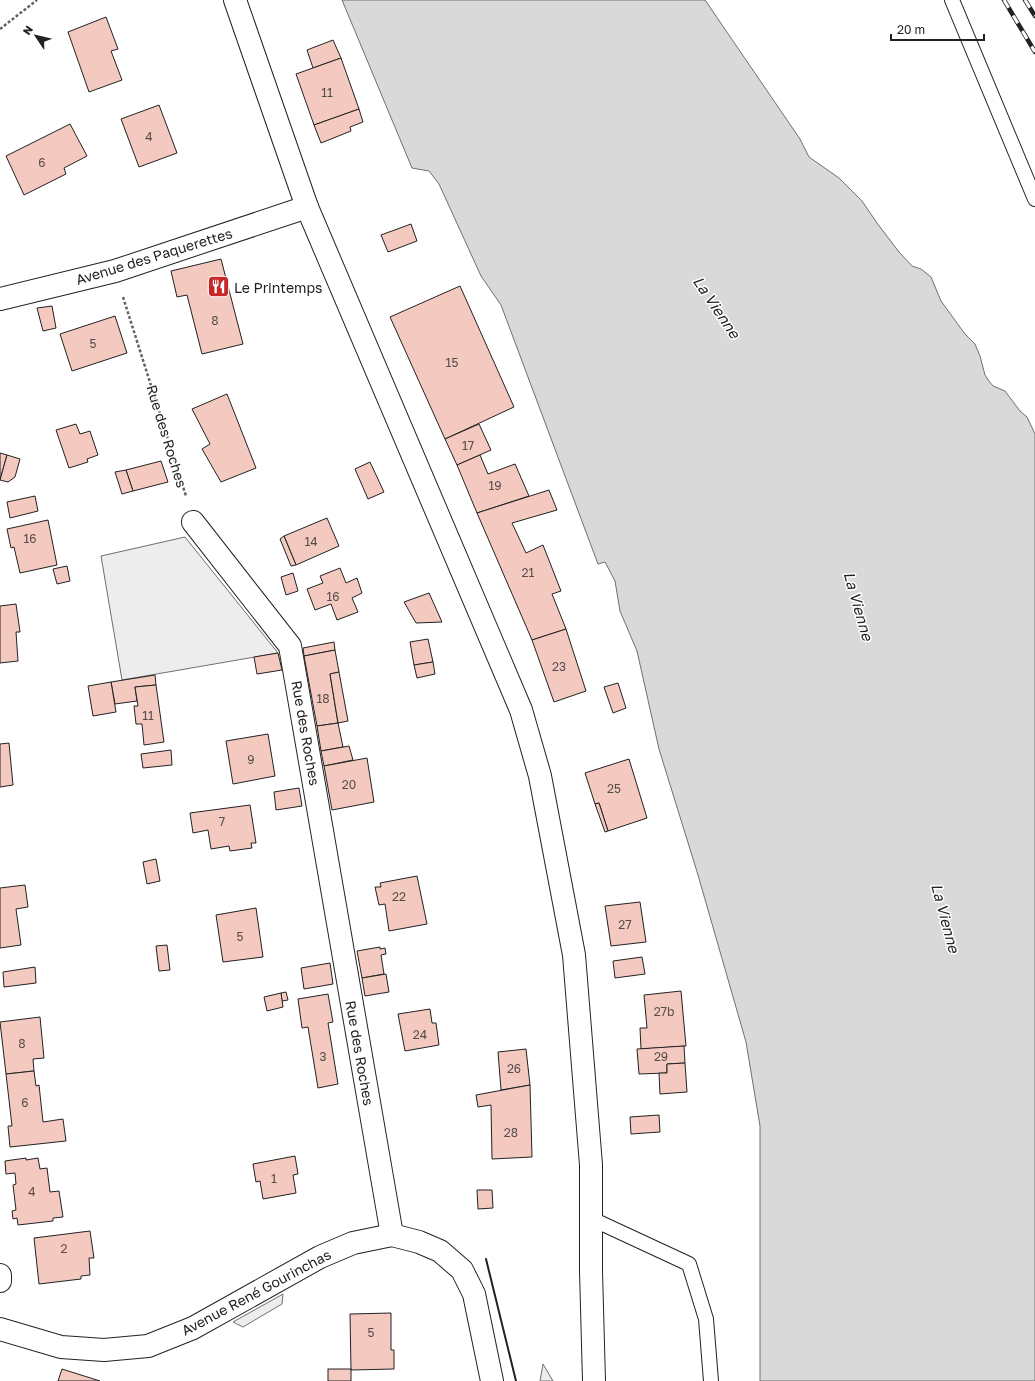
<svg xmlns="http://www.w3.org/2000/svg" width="1035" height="1381" font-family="'Golos Text',sans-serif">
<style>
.parking{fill:#ededed;stroke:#6f6f6f}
.water{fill:#d9d9d9;stroke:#6f6f6f}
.building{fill:#f3c9c0;stroke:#222}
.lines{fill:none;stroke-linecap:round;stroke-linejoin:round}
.lane-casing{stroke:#222;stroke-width:16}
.street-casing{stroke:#222;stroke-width:24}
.secondary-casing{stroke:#222;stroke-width:24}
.primary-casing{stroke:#222;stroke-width:24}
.path{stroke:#646464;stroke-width:2.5;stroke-dasharray:3 2;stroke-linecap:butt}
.lane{stroke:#fff;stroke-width:14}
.street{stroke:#fff;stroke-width:22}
.secondary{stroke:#fff;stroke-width:22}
.primary{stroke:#fff;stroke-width:22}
.rail-casing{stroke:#222;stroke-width:4.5}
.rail{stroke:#fff;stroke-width:3;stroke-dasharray:9;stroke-linecap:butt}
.wall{stroke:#222;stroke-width:2}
.labels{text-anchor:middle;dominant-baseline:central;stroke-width:3;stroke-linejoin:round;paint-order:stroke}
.number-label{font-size:12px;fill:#564c4a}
.street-label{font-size:14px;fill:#222;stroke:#fff}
.poi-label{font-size:14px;fill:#222;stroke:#fff;text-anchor:start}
.water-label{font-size:15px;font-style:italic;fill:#222;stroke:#fff}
</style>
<rect width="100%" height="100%" fill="#fff"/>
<g class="parking">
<polygon points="185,537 278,653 122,680 101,556"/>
<polygon points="283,1294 282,1304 243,1327 233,1322"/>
<polygon points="543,1364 553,1381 540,1381"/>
</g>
<polygon class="water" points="342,0 705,0 800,139 809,157 839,178 862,201 877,223 899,252 912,266 921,269 931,277 941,301 965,334 975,344 980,356 985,375 989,381 993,386 1005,391 1020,411 1027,417 1035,434 1035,1381 760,1381 760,1126 746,1042 698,875 659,749 637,651 620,611 615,581 605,562 598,564 501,305 481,276 439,184 429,171 412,168"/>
<g class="building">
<polygon points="106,17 118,49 111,51 122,80 89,92 68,32"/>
<polygon points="333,40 341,58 313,68 307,50"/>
<polygon points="341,58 359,109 314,125 296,74"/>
<polygon points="159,105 177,153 139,167 121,119"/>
<polygon points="359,109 363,122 350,127 351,131 321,143 314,125"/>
<polygon points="70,124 87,156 64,168 66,174 24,195 6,156"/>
<polygon points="411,224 417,241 388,252 381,235"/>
<polygon points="221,259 243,344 202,354 187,295 177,297 171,271"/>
<polygon points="460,286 514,407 445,439 390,317"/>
<polygon points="52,306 56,328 43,331 37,308"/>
<polygon points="115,316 127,353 72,371 60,334"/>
<polygon points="227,394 256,468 221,482 202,449 210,444 192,409"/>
<polygon points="76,424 80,434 90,431 98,455 87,459 88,462 69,468 56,430"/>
<polygon points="479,424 491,450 457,465 445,439"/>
<polygon points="0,453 7,455 0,480"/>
<polygon points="7,455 20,459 15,477 8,482 0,480"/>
<polygon points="480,455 488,474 515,464 529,496 477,513 457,465"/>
<polygon points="161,461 168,482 133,491 126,470"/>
<polygon points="370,462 384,492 368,499 355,469"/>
<polygon points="126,470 133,491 122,494 115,472"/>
<polygon points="549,490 557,510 512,523 526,553 543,545 561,591 552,594 566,629 532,640 477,513"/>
<polygon points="35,496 38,511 10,518 7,502"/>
<polygon points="327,518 339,546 296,565 284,536"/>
<polygon points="48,520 57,565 20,573 14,547 11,548 7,529"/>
<polygon points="284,536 296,565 291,566 280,539"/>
<polygon points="67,566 70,581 57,584 53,569"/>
<polygon points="340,568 346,583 357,578 362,593 352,598 358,612 337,620 331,604 315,610 307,589 323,583 320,576"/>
<polygon points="293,573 298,591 286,595 281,577"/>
<polygon points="429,593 442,622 416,623 404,602"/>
<polygon points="16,604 20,632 16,632 18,661 0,663 0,606"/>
<polygon points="566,629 586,691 554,702 532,640"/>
<polygon points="428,639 433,662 414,665 410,642"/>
<polygon points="334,642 335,650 304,656 303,648"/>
<polygon points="335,650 339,672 330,674 338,723 317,726 304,656"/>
<polygon points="278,653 282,670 257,674 254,657"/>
<polygon points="433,662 435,674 417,678 414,665"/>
<polygon points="339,672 348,721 338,723 330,674"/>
<polygon points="155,675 156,685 135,687 137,701 115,704 111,682"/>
<polygon points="111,682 116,712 93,716 88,686"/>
<polygon points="618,683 626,708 613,713 604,687"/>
<polygon points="156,685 164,742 144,745 142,724 136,724 134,706 138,706 135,687"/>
<polygon points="338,723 343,747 321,751 317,726"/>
<polygon points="268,734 275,776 233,784 226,741"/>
<polygon points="9,743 13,785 0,787 0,744"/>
<polygon points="349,746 353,760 324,766 321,751"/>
<polygon points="171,750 172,765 143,768 141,754"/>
<polygon points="367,758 374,802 332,810 324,766"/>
<polygon points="629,759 647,818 608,831 599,803 595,804 585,773"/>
<polygon points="299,788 302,806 276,810 274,792"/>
<polygon points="599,803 608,831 605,832 595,804"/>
<polygon points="250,805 256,843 251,843 252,848 230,851 229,846 211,849 208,830 193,833 190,813"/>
<polygon points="156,859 160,881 147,884 143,862"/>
<polygon points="417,876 427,924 389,931 385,904 379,905 375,887 381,887 380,883"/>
<polygon points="25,885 28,907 16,909 21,945 0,948 0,888"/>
<polygon points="640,902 646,942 611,946 605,906"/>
<polygon points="256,908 263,957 223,962 216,915"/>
<polygon points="167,945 170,970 159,971 156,946"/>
<polygon points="380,947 380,949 385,948 386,954 381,955 384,974 362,978 357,951"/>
<polygon points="642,957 645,974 615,978 613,961"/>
<polygon points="330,963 333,984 304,989 301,968"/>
<polygon points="35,967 36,983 4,987 3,972"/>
<polygon points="386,974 389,992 365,996 362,978"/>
<polygon points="681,991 686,1046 641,1049 640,1028 647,1028 644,995"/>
<polygon points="286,992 288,1000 282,1001 281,993"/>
<polygon points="281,993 283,1007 267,1011 264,997"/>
<polygon points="328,994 333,1022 328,1023 338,1084 318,1088 308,1027 302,1028 298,999"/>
<polygon points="430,1009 432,1023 436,1023 439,1045 405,1051 398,1014"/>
<polygon points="40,1017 44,1058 33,1059 34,1071 6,1074 0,1022"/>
<polygon points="684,1046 685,1063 667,1064 667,1073 639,1074 637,1049"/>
<polygon points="526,1049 530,1085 501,1090 498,1052"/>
<polygon points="685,1063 687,1092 660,1094 659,1073 667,1073 667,1064"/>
<polygon points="34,1071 36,1086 39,1085 43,1122 63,1119 66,1141 10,1147 8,1126 12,1126 6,1074"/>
<polygon points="530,1085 532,1157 492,1159 491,1105 478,1107 476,1095"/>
<polygon points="659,1115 660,1132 631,1134 630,1117"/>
<polygon points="295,1156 298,1174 293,1175 296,1193 263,1199 260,1181 256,1182 253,1164"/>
<polygon points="26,1158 26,1160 38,1158 40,1169 47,1168 50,1192 59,1191 63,1217 53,1218 53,1221 18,1225 17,1218 13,1219 12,1211 16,1210 13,1185 16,1184 15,1173 6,1174 5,1161"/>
<polygon points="477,1190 492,1190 493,1208 478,1209"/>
<polygon points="90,1231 94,1258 89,1258 90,1275 81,1276 81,1279 39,1284 34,1238"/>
<polygon points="391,1313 391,1350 394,1350 394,1369 351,1370 350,1314"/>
<polygon points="62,1369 100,1381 58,1381"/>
<rect x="328" y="1369" width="23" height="12"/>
</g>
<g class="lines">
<defs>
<g id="lane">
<polyline points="952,0 1035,199"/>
<polyline points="592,1219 689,1264 706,1319 711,1381"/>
</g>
<g id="street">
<polyline points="193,522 290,646 392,1235"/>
<polyline points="0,1275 0,1281"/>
</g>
<g id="secondary">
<polyline points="0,299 115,271 307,207"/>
<polyline points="0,1329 61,1347 104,1350 148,1346 193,1328 320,1257 353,1243 392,1235 419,1242 440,1251 462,1270 474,1294 492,1381"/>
</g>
<polyline id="primary" points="235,0 307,207 521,710 540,776 574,955 591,1165 591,1271 594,1381"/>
</defs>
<use href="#lane" class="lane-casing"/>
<use href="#street" class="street-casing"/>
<use href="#secondary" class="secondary-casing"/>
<use href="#primary" class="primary-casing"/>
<g class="path">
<polyline points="0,29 37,0"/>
<polyline points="123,297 186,496"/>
</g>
<use href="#lane" class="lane"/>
<use href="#street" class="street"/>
<use href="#secondary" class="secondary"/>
<use href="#primary" class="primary"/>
<defs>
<g id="rail">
<polyline points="1004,0 1035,52"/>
<polyline points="1025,0 1035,16"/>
</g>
</defs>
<use href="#rail" class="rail-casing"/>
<use href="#rail" class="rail"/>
<polyline class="wall" points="486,1259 516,1381"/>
</g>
<defs>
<symbol id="restaurant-square" viewBox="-11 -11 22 22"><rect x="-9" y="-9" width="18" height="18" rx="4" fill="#c62828" stroke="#fff"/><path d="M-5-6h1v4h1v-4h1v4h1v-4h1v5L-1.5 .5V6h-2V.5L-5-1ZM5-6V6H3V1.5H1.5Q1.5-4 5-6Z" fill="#fff"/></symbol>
</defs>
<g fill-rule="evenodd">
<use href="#restaurant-square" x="206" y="274" width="25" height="25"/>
</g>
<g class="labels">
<g class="number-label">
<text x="327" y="92">11</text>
<text x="149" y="136">4</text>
<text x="42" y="162">6</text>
<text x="215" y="320">8</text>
<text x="93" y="343">5</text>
<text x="452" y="362">15</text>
<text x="468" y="445">17</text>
<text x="495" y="485">19</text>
<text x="30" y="538">16</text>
<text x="311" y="541">14</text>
<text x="528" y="572">21</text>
<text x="333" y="596">16</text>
<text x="559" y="666">23</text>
<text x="323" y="698">18</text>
<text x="148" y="715">11</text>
<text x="251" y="759">9</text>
<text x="349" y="784">20</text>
<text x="614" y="788">25</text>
<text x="222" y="821">7</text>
<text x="399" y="896">22</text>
<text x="625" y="924">27</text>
<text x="240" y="936">5</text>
<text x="664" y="1011">27b</text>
<text x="420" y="1034">24</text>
<text x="22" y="1043">8</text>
<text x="323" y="1056">3</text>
<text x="661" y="1056">29</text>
<text x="514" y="1068">26</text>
<text x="25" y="1102">6</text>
<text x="511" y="1132">28</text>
<text x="274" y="1178">1</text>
<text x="32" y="1191">4</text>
<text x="64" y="1248">2</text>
<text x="371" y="1332">5</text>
</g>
<g class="street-label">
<text transform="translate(154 256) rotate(-17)">Avenue des Paquerettes</text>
<text transform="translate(167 436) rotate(73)">Rue des Roches</text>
<text transform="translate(306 733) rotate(80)">Rue des Roches</text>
<text transform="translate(360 1053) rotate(80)">Rue des Roches</text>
<text transform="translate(256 1292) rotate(-28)">Avenue René Gourinchas</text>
</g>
<g class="poi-label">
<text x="234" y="287">Le Printemps</text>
</g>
<g class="water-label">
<text transform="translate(717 307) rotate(56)">La Vienne</text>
<text transform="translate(859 606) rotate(74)">La Vienne</text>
<text transform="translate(946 918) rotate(75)">La Vienne</text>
</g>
</g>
<g transform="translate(36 36) rotate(305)" stroke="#ffffff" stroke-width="3" paint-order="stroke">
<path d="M0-3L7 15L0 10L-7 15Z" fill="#222222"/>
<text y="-6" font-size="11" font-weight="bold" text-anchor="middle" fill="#222222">N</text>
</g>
<path d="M891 34v6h93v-6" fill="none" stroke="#222222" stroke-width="2"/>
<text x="897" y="34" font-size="12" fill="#222222" stroke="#ffffff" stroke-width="3" paint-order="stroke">20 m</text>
</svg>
